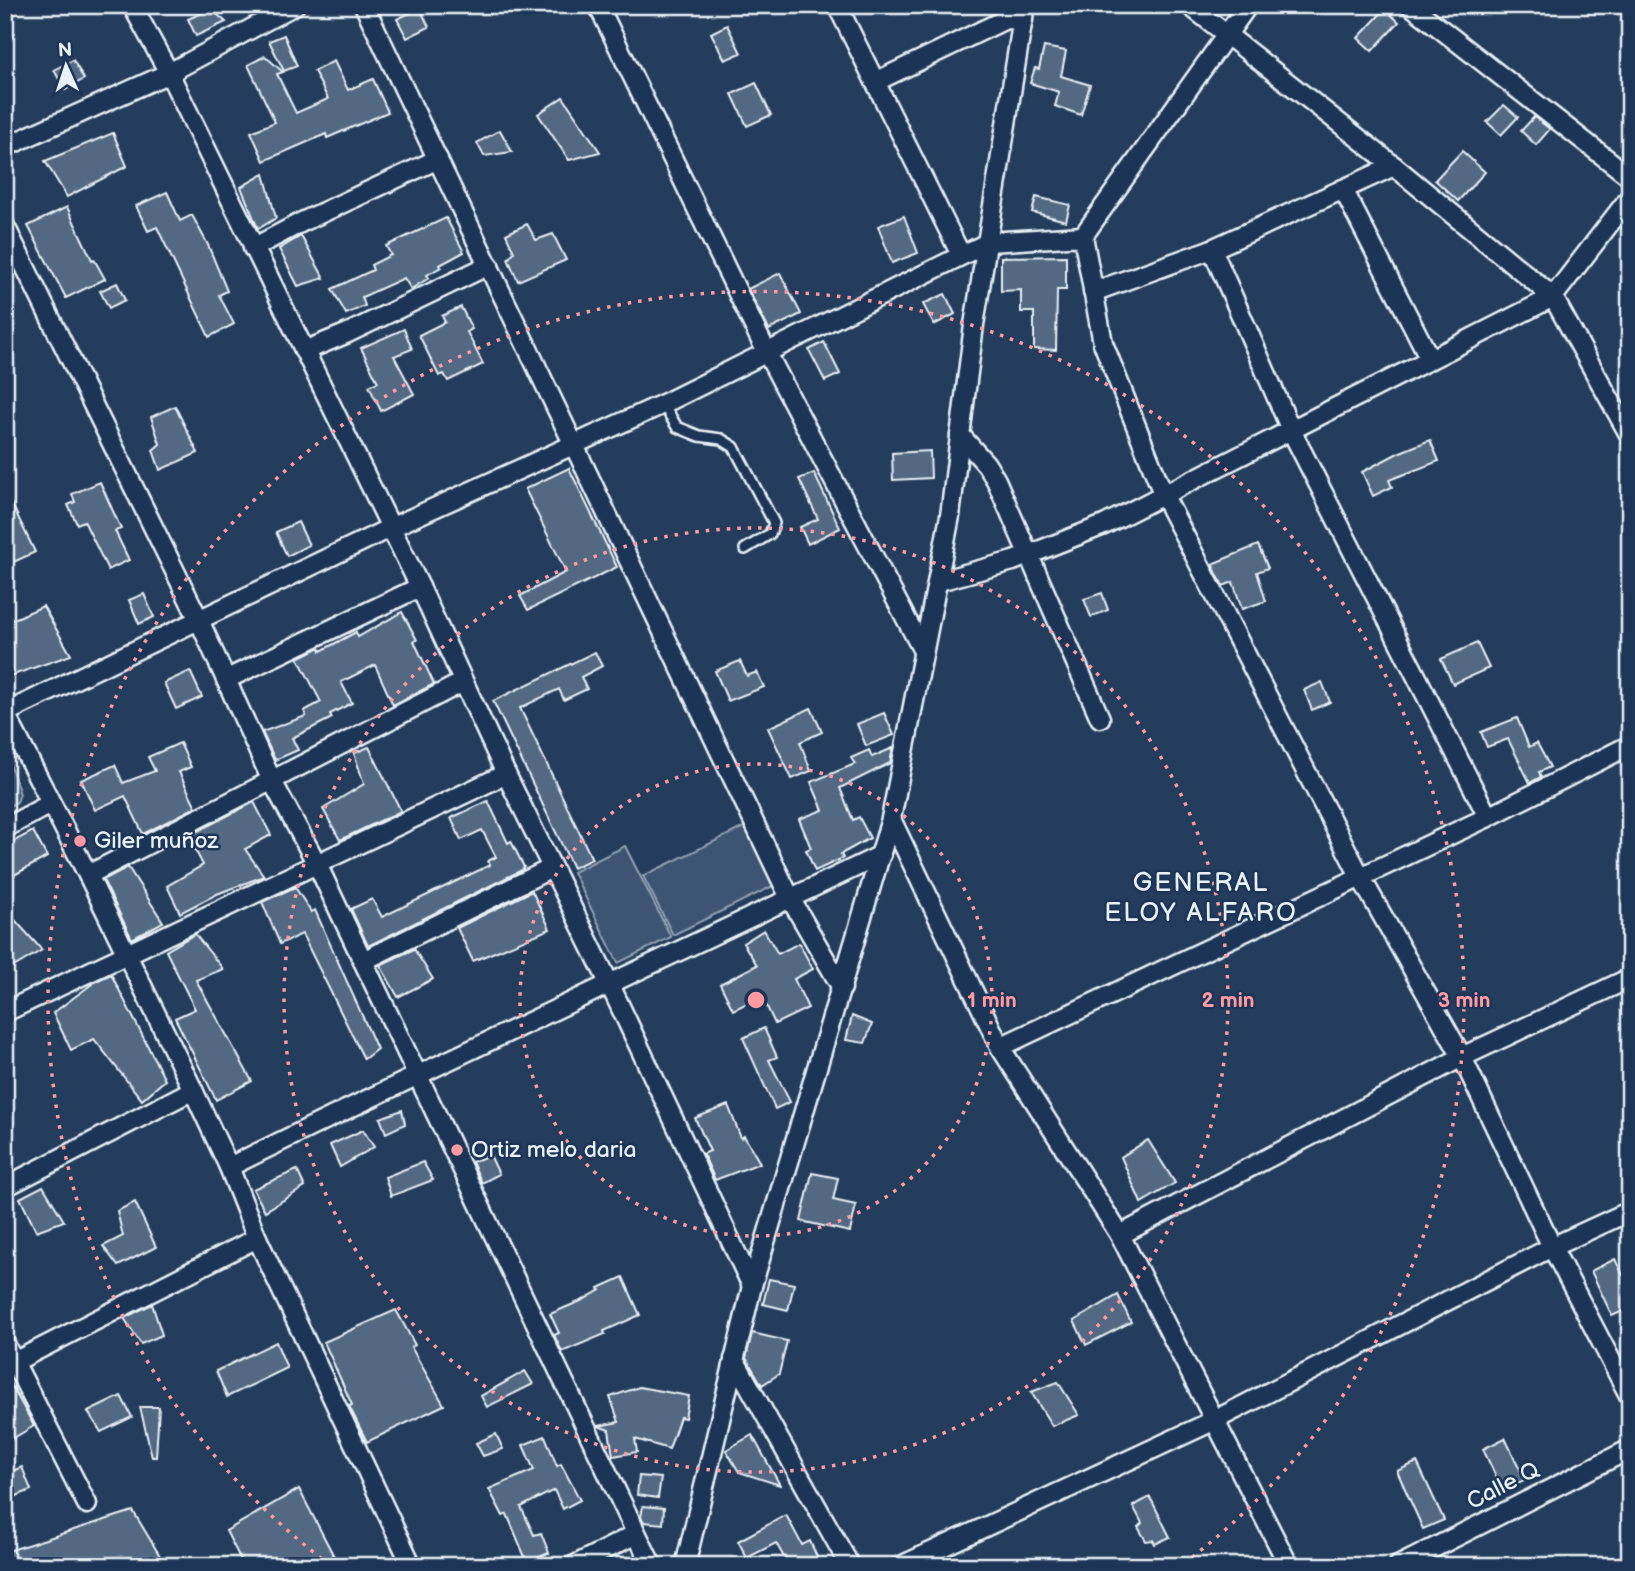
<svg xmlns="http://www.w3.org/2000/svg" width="1635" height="1571" font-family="'Balsamiq Sans',sans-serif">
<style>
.green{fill:#3e5472;stroke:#93a2b5;stroke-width:2}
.building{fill:#536782;stroke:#e8f1f8;stroke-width:2}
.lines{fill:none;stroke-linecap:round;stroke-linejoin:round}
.service-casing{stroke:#e8f1f8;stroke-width:14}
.minor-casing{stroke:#e8f1f8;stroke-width:23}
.service{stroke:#1d3557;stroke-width:9}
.minor{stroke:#1d3557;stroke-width:18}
.ring{fill:none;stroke:#ff9aa2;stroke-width:3.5;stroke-dasharray:3.5 7}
.poi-dot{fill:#ff9aa2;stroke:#1d3557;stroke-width:2.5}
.labels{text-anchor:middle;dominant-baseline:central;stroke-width:5;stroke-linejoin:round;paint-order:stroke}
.poi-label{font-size:23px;fill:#e8f1f8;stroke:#1d3557;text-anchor:start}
.street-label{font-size:23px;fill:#e8f1f8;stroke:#1d3557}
.quarter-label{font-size:26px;letter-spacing:2px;fill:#e8f1f8;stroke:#1d3557}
.centre{fill:#ff9aa2;stroke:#1d3557;stroke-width:3.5}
.ring-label{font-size:21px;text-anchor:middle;font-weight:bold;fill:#ff9aa2;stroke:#1d3557;stroke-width:5;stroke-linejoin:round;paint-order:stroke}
</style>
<rect width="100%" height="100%" fill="#253d5d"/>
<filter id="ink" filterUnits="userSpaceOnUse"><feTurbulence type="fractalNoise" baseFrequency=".0143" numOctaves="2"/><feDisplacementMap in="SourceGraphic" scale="14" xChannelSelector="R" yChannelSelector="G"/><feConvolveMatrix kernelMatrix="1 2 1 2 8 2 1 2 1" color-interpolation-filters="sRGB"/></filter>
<g filter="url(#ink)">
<g class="green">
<polygon points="7,755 20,794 17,802 5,808 5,756"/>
<polygon points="748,825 777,884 673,935 643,876"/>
<polygon points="625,846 671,937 618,963 573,872"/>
</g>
<g class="building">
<polygon points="420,8 429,27 407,38 397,19"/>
<polygon points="211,9 226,22 196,36 188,19"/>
<polygon points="1385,9 1399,22 1372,51 1358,38"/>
<polygon points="727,25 741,53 725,60 711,33"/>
<polygon points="284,35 297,66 284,71 269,41"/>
<polygon points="1044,47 1066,51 1061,76 1090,85 1081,115 1055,106 1059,92 1030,83 1035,68 1039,69"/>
<polygon points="265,56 283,72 277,74 296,113 328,99 314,71 334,61 348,90 373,79 388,112 327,138 326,134 264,161 251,132 275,122 248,65"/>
<polygon points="73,60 84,79 65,90 54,70"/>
<polygon points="756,83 771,115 747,126 732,94"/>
<polygon points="563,97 600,152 569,160 538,114"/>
<polygon points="1504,105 1518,117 1501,135 1487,122"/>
<polygon points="1534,117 1550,129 1536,145 1521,131"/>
<polygon points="500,130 512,152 484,156 477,143"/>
<polygon points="113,133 127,166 67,197 45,161"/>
<polygon points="1462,151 1485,172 1458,201 1435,180"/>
<polygon points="264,174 276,218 258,229 241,187"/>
<polygon points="167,192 180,221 192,215 208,245 227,291 219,295 234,324 209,337 157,227 148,231 136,206"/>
<polygon points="1036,197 1070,205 1066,221 1032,212"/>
<polygon points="67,207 92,260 94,259 105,279 66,298 28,226"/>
<polygon points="904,216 918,253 892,263 878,226"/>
<polygon points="446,218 464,252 440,265 441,267 427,275 429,278 411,289 404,278 362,297 365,306 346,314 332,289 373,270 371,265 391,255 386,246"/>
<polygon points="527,224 536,240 553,234 566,260 518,281 508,259 514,252 506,234"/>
<polygon points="301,236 324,278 298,286 279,249"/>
<polygon points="1066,256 1066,290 1057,290 1056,350 1034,349 1034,312 1021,312 1021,290 1001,291 1001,257"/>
<polygon points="780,273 801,314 769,330 748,289"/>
<polygon points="117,283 125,300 109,308 100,291"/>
<polygon points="945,294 955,314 934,325 923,304"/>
<polygon points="461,307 472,329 467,332 483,364 448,381 444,374 439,376 419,335 445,322 442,316"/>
<polygon points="404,329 412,349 394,356 414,394 381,411 369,386 378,382 361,348"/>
<polygon points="824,342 840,374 825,381 809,350"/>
<polygon points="175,406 198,453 160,470 153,450 160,444 151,417"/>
<polygon points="1430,440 1439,461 1389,480 1392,487 1373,496 1362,472 1398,453"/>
<polygon points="930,451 931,478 893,480 892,453"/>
<polygon points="569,468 617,567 528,610 520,596 566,572 525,489"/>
<polygon points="814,473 840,528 808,544 800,527 818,519 799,479"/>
<polygon points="100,482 121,529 115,531 129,560 108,570 84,521 77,524 68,505 75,502 72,494"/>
<polygon points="5,490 35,552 5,566"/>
<polygon points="298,522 309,545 287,556 276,532"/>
<polygon points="1258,545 1268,568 1257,572 1266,601 1242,609 1233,582 1223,586 1212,564"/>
<polygon points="1102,593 1108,610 1091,617 1084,599"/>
<polygon points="144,594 154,617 139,624 129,600"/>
<polygon points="43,606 71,655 10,676 5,665 5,623"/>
<polygon points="402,612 417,640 414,641 434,684 393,705 375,665 341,682 352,703 330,714 332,718 292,738 298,750 275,760 262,732 306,716 304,711 321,702 298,658 320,647 321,651 356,632 358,637"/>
<polygon points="1477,643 1489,668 1453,684 1441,659"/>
<polygon points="595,652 602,666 581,677 587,689 564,700 559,689 520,708 592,859 573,868 493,701"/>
<polygon points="740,661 747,676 757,672 764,687 728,701 715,671"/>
<polygon points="190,671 202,697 176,709 164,683"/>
<polygon points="1322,682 1330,702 1312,710 1304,690"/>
<polygon points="811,708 822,732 800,742 811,771 792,779 768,728"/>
<polygon points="884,713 894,735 866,746 857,724"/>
<polygon points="1517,718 1529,747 1537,743 1550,767 1539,772 1541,777 1530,783 1508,739 1487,747 1481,732"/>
<polygon points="180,743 191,767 179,772 196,807 143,834 125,796 95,810 81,780 115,765 123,783 155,771 148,757"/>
<polygon points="369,747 401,811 340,840 323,809 364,784 354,753"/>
<polygon points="893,748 890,763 840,788 853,820 859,817 870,838 841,854 843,858 815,871 806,850 811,848 799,819 823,810 811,782 855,764 851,758 869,750 872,757"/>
<polygon points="488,801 508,843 511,841 524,867 522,870 368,946 351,909 372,899 382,917 490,865 488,861 496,857 482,830 461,840 451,818"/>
<polygon points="254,802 271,835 245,849 264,876 217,894 180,913 167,886 203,865 188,836"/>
<polygon points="33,831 47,857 5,880 5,846"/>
<polygon points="128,867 163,922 132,939 103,880"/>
<polygon points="295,887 311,912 315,910 377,1049 364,1059 302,934 280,944 262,902"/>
<polygon points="532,891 550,929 473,961 457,928"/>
<polygon points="5,909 42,950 5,972"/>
<polygon points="764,930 778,954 799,943 813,969 794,979 808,1008 775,1024 762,996 733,1010 720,984 757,965 743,943"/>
<polygon points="195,934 223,969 196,980 252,1081 216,1100 175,1018 195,1009 166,951"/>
<polygon points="414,949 433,979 398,997 380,965"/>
<polygon points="111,974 165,1080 142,1100 94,1039 71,1050 53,1013 96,981"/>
<polygon points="852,1016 872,1024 865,1043 846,1040"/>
<polygon points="764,1028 777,1057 769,1060 790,1102 775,1109 743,1038"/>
<polygon points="728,1105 741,1138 744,1136 760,1163 715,1180 703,1154 710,1151 695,1118"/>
<polygon points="402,1110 405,1124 386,1133 380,1118"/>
<polygon points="363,1130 374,1147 340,1167 330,1145"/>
<polygon points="1148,1140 1175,1183 1141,1203 1121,1157"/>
<polygon points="490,1155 499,1174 482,1183 472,1162"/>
<polygon points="423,1162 433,1180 391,1196 385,1177"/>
<polygon points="297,1170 305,1187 265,1211 253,1189"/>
<polygon points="812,1173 838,1178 833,1200 856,1205 850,1232 801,1221"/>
<polygon points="43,1186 64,1221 36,1231 20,1198"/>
<polygon points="135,1202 156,1247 118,1266 103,1246 123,1236 117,1211"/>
<polygon points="1615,1259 1623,1275 1630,1272 1630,1308 1612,1316 1591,1271"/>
<polygon points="623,1277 640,1315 604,1331 605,1334 562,1352 554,1335 559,1333 550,1314 583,1300 600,1290 599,1288"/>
<polygon points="769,1279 794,1284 788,1310 763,1304"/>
<polygon points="1118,1295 1131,1322 1086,1345 1074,1321"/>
<polygon points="152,1304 162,1335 141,1344 124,1318"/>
<polygon points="396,1310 415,1345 411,1347 444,1405 367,1442 349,1406 352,1405 324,1342"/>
<polygon points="752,1333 787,1341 779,1374 762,1385 746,1358"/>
<polygon points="276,1342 287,1368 227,1397 216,1371"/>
<polygon points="525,1371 533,1384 487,1407 481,1396"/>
<polygon points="5,1374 34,1426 5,1443"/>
<polygon points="1058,1382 1079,1415 1052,1426 1031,1392"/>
<polygon points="639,1387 689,1396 685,1418 680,1417 669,1449 635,1439 637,1452 613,1456 609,1430 598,1426 619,1422 610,1397"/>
<polygon points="121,1396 132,1417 101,1432 88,1412"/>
<polygon points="140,1407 159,1407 156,1457 152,1457"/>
<polygon points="496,1434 503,1449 483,1456 476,1443"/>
<polygon points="752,1435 780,1485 739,1472 726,1450"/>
<polygon points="545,1436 557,1466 561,1464 580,1500 563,1509 554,1490 521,1507 534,1535 541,1533 549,1553 527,1562 507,1514 503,1516 489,1489 534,1470 523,1445"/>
<polygon points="1505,1438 1525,1480 1502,1490 1483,1449"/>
<polygon points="1417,1462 1444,1520 1423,1529 1397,1471"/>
<polygon points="22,1467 31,1490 12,1498 5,1489 5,1474"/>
<polygon points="639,1476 661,1478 658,1498 637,1495"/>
<polygon points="299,1489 339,1566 244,1566 226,1531"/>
<polygon points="1150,1497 1170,1537 1155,1544 1153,1540 1146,1541 1138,1527 1142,1523 1133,1506"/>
<polygon points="643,1506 664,1508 663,1524 644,1522 641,1517"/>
<polygon points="133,1511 166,1566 5,1566 5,1552"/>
<polygon points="786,1515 802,1545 810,1541 821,1566 789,1566 776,1543 747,1558 738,1541"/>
</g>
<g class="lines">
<defs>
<polyline id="service" points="663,404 677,427 699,436 721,439 734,447 774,523 770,534 745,549"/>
<g id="minor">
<polyline points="132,5 169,73 420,587 506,774 610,985 752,1286"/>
<polyline points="364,5 790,898 842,988"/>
<polyline points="598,5 767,353 923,651"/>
<polyline points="837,5 961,255"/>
<polyline points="1189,5 1394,166 1553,297 1630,436"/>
<polyline points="1410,5 1630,177"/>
<polyline points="875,82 1006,19 1023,20"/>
<polyline points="5,147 169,73 295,5"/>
<polyline points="1343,189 1430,359"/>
<polyline points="5,226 199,620 272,781 317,864 363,961 652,1566"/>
<polyline points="1083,236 1248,5"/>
<polyline points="253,248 302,222 438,159"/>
<polyline points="1212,249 1291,430 1488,817"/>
<polyline points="1093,292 1212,249 1394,166"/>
<polyline points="304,351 348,333 489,265"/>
<polyline points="960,435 986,464 996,480 1100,718"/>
<polyline points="939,581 1013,561 1104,525 1553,297 1630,197"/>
<polyline points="227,679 420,587"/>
<polyline points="5,713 390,528 663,404 989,242 1083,236 1103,343 1164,496 1360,876 1462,1057 1552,1247 1630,1397"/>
<polyline points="5,713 88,875 193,1090 229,1167 257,1238 412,1566"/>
<polyline points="891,819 1000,1047 1120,1235 1289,1566"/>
<polyline points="5,828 50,804"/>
<polyline points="88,875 463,682"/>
<polyline points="363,961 552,868"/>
<polyline points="5,1012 506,774"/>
<polyline points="1000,1047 1488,817 1630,745"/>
<path d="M229 1167C445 1060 664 959 881 855"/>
<polyline points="5,1187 193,1090"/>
<polyline points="1120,1235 1462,1057 1630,978"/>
<polyline points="5,1344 87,1504"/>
<polyline points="734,1359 850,1566"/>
<polyline points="14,1362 257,1238"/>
<polyline points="573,1566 636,1534"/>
<polyline points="685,1566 752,1286 891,819 950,516 974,325 1025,5"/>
<polyline points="901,1566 1213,1421 1552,1247 1630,1211"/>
<polyline points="1398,1566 1630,1449"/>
</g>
</defs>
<use href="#service" class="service-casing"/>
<use href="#minor" class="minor-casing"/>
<use href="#service" class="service"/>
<use href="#minor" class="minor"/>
</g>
</g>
<g class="ring">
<circle cx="756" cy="1000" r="236"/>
<circle cx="756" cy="1000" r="472"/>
<path d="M330 1565A708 708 0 1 1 1182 1565"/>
</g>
<g class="poi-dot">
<circle cx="80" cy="841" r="7"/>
<circle cx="457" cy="1150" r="7"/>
</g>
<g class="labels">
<g class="poi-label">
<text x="94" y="841">Giler muñoz</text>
<text x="471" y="1150">Ortiz melo daria</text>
</g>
<g class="street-label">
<text transform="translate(1503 1486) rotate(-27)">Calle Q</text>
</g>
<g class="quarter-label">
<text x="1201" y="883">GENERAL<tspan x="1201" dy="30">ELOY ALFARO</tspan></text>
</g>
</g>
<circle cx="756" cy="1000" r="10" class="centre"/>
<g class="ring-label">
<text x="992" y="1007">1 min</text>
<text x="1228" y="1007">2 min</text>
<text x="1464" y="1007">3 min</text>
</g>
<rect width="1635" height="1571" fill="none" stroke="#1d3557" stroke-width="28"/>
<rect x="14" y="14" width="1607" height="1543" fill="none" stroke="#e8f1f8" stroke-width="2.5" filter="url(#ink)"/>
<g transform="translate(66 66) rotate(357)" stroke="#1d3557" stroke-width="5" paint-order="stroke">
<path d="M0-5L12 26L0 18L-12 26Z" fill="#e8f1f8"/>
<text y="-10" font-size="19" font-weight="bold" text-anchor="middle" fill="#e8f1f8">N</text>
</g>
</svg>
